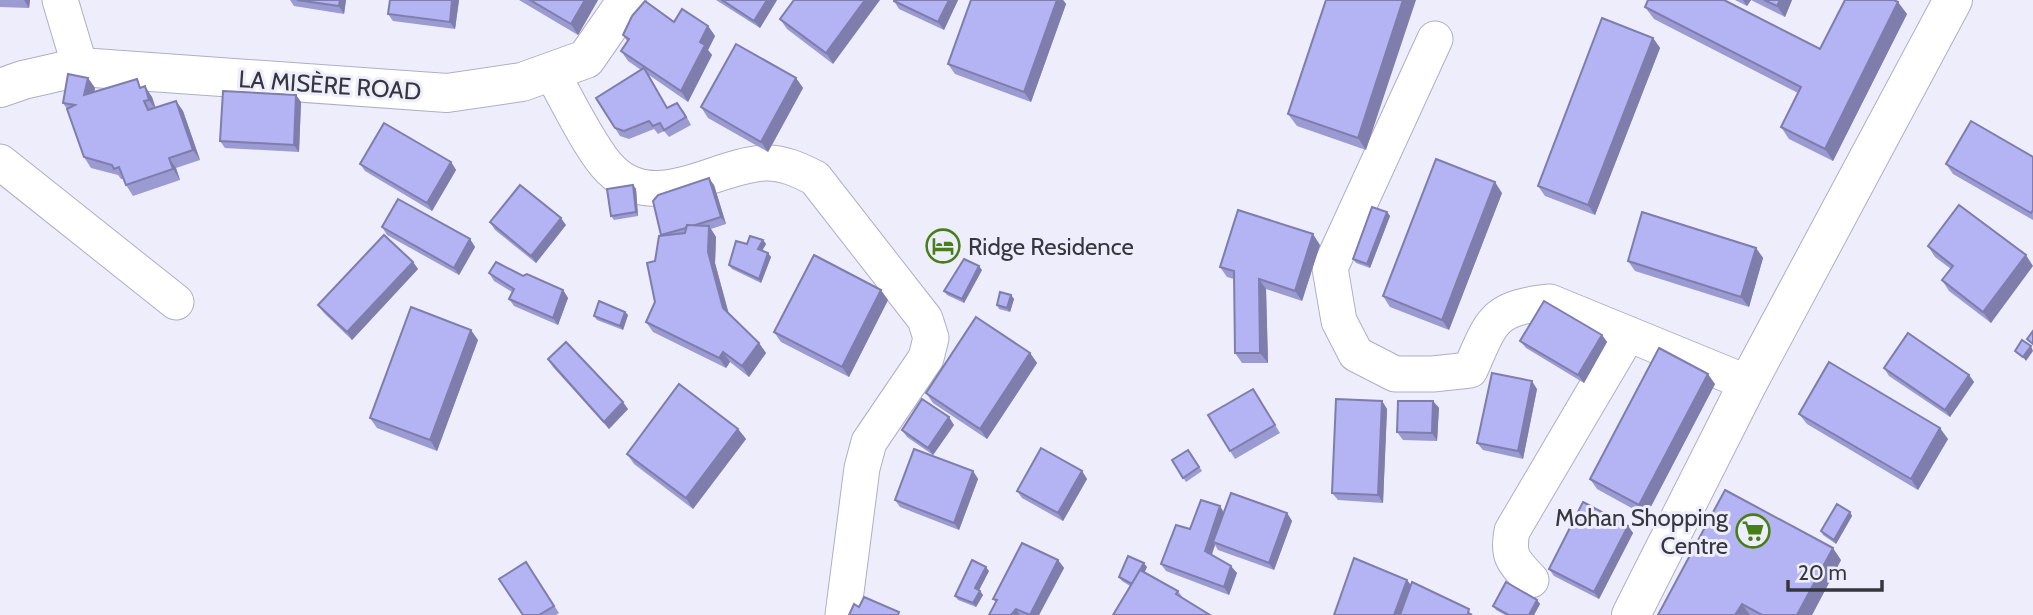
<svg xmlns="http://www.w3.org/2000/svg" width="2033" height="615" font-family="Cabin,sans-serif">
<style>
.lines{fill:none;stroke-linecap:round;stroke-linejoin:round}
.minor-casing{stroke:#aeafc7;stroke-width:37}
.secondary-casing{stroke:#aeafc7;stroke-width:40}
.minor{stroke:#fff;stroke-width:35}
.secondary{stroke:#fff;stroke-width:38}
.wall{fill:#9b9ad2}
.shaded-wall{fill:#7e7dab}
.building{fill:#b4b3f4;stroke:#7e7dab;stroke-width:2}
.labels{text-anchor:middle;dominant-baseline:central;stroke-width:6;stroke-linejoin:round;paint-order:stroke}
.street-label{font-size:24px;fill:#36363f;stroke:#ededfc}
.poi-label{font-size:24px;fill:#36363f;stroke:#ededfc;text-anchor:start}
</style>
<rect width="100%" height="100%" fill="#ededfc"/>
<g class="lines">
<defs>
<g id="minor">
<polyline points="60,0 80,67"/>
<path d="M1435 39 1330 268 1339 321 1356 354 1395 374H1433L1470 370C1492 321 1492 308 1550 302L1748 383"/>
<path d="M552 73C566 98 592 152 611 170 655 214 714 166 764 163 783 162 799 170 815 178L925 319 931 338 926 358 869 442 862 468 843 615"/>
<polyline points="0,162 176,302"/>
<path d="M1531 580C1514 562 1507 557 1512 531L1628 334"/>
</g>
<g id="secondary">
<polyline points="0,88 23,80 80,67 447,93 522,82 586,59 627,0"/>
<polyline points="1631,615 1748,383 1953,0"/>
</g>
</defs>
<use href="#minor" class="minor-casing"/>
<use href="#secondary" class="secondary-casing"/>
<use href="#minor" class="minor"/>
<use href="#secondary" class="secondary"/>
</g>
<g class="wall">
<polygon points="0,0 30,0 29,8 0,7"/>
<polygon points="290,0 346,0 344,14 294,6"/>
<polygon points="459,0 455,29 393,21 388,14"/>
<polygon points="519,0 598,0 578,35"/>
<polygon points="716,0 777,0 760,28"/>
<polygon points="794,0 833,64 787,29 780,19"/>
<polygon points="958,0 944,30 899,9 894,1"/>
<polygon points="971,0 1063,0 1066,4 1031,102 955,74 948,64"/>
<polygon points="1326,0 1366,150 1297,126 1288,114"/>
<polygon points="1735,0 1792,0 1785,17 1751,0 1747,6"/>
<polygon points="1645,7 1820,49 1907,14 1833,161 1789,139 1781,127 1798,93 1654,19"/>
<polygon points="674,22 708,26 715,36 708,50 712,55 688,102 649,75 667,108 683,110 691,125 669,137 664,131 658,134 654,129 629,139 620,136 615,128 641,70 628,61 621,51 627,41 623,35"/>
<polygon points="1653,38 1660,48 1595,215 1545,196 1538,186"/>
<polygon points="88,78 95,88 94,92 142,87 152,97 156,108 176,101 183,111 200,160 176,168 180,180 133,196 126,185 123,179 121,179 118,175 91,168 84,157 67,109 63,103"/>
<polygon points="796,78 803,88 768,152 708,118 701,107"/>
<polygon points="296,95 301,102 299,152 225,148 220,141"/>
<polygon points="2033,157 2033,220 1953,174 1946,164"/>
<polygon points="451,162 456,170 432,211 365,171 360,164"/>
<polygon points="633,185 636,189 638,216 614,220 611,216"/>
<polygon points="714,185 726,224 711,229 716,237 715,263 729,314 759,343 766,353 749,377 730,362 726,368 653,332 646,322 655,302 655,261 661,236"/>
<polygon points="1502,193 1449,330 1390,307 1383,296"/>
<polygon points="1387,212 1390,216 1370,268 1356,263 1353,259"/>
<polygon points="490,222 566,225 536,263 495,230"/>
<polygon points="382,227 470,239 475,247 459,275 387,235"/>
<polygon points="763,240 766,244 762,250 771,257 761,283 732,269 729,265 747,244"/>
<polygon points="1320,245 1302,301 1266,289 1268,363 1242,363 1235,353 1234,279 1227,277 1220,267"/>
<polygon points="1928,246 2026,255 1991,323 1949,291 1942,280 1951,269 1935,257"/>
<polygon points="1756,248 1763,258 1749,307 1635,271 1628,261"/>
<polygon points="413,262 418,269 352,340 324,313 318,305"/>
<polygon points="982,270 964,303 947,295 944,291"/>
<polygon points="489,273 523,276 563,290 568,298 558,325 514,306 509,299 512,292 494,281"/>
<polygon points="1011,295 1014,299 1010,312 999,309 997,305"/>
<polygon points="888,300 849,377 781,342 774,332"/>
<polygon points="625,312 628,315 623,330 597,320 594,316"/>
<polygon points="1602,335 1607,342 1584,383 1526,348 1520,341"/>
<polygon points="478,340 437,451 377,428 370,418"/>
<polygon points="1030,353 1037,363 987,439 933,403 926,393"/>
<polygon points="548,359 628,409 609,429 553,367"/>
<polygon points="1884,368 1969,375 1974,382 1950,417 1889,376"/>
<polygon points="1715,384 1646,516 1597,489 1590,479"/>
<polygon points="1253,389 1280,433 1235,459 1230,451"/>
<polygon points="1537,389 1523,459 1483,450 1477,443"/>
<polygon points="1382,401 1387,409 1383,503 1338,500 1332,493"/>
<polygon points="1433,401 1439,408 1437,441 1403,440 1397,432"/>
<polygon points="1799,414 1948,439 1918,490 1807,424"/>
<polygon points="954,425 933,455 907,437 902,430"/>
<polygon points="738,429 746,439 693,509 634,464 627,454"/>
<polygon points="1188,450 1202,471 1186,482 1172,460"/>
<polygon points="973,471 978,479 959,530 900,507 895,500"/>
<polygon points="1082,471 1087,479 1063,521 1022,498 1017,491"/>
<polygon points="1224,512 1287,513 1292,521 1274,570 1218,550 1215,545 1212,555 1237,573 1229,595 1166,571 1161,564 1190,529"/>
<polygon points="1850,512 1852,516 1836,544 1823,535 1821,531"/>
<polygon points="1628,526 1633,533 1599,599 1554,576 1549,569"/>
<polygon points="1058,560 1064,568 1039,615 989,615 996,602 993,599"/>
<polygon points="1841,560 1812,615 1658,615"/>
<polygon points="526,562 559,613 556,615 523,615"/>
<polygon points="1147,567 1144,572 1178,591 1183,598 1130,586 1122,581 1119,577"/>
<polygon points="989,571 979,590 983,595 976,607 958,600 955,596"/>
<polygon points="1537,600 1540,604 1534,615 1505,615 1496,610 1493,606"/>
</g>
<g class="shaded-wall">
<polygon points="24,0 30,0 29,8"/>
<polygon points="340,0 346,0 344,14 339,6"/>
<polygon points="452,0 459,0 455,29 450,22"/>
<polygon points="585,0 598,0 578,35 571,24"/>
<polygon points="767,0 777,0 760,28 754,21"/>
<polygon points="865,0 880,0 833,64 826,53"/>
<polygon points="949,0 958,0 944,30 938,22"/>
<polygon points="1057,0 1063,0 1066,4 1031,102 1024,92"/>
<polygon points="1403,0 1416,0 1366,150 1358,138"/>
<polygon points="1743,0 1751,0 1747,6"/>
<polygon points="1780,0 1792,0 1785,17 1777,6"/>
<polygon points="1898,2 1907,14 1833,161 1825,149"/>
<polygon points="708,26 715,36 708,50 712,55 688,102 681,91 700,42"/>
<polygon points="1653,38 1660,48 1595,215 1588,205"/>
<polygon points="88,78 95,88 92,105 84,95"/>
<polygon points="796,78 803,88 768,152 761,142"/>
<polygon points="145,86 152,97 156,110 149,100"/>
<polygon points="296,95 301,102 299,152 294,145"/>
<polygon points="176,101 183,111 200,160 193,150"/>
<polygon points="169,158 176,168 180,180 173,169"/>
<polygon points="451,162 456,170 432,211 427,203"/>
<polygon points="709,178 714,185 726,224 721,217"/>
<polygon points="1495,182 1502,193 1449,330 1442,320"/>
<polygon points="633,185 636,189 638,216 636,212"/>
<polygon points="1387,212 1390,216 1370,268 1367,264"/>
<polygon points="561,218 566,225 536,263 531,256"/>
<polygon points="709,226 716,237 715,263 730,319 723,308 708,252"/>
<polygon points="1313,234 1320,245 1302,301 1295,291"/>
<polygon points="470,239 475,247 459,275 454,268"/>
<polygon points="763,240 766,244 761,253 758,249"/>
<polygon points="1756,248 1763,258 1749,307 1741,297"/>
<polygon points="768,253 771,257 761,283 759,279"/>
<polygon points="2026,255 2033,266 1991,323 1983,312"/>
<polygon points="413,262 418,269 352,340 347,332"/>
<polygon points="979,266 982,270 964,303 962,299"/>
<polygon points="1259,279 1266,289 1268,363 1260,353"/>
<polygon points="563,290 568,298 558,325 553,318"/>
<polygon points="881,290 888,300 849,377 842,367"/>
<polygon points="1011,295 1014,299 1010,312 1007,308"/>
<polygon points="625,312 628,315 623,330 620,326"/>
<polygon points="471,330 478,340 437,451 430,440"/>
<polygon points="1602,335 1607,342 1584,383 1578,375"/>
<polygon points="759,343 766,353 749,377 742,366"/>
<polygon points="2031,346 2033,351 2026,361 2023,357"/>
<polygon points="723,352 730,362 726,368 719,358"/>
<polygon points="1030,353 1037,363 987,439 980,429"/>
<polygon points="1708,374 1715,384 1646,516 1639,505"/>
<polygon points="1969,375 1974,382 1950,417 1945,410"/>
<polygon points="1532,381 1537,389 1523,459 1518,451"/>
<polygon points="1382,401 1387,409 1383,503 1378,495"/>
<polygon points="1433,401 1439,408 1437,441 1432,433"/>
<polygon points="623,402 628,409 609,429 604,422"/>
<polygon points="949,417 954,425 933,455 928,448"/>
<polygon points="1940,428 1948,439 1918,490 1911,479"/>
<polygon points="738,429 746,439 693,509 686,498"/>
<polygon points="973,471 978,479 959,530 954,523"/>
<polygon points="1082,471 1087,479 1063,521 1058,513"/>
<polygon points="1220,506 1225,514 1213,542 1215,545 1210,558 1205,551"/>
<polygon points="1850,512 1852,516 1836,544 1834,540"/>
<polygon points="1287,513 1292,521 1274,570 1269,563"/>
<polygon points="1628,526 1633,533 1599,599 1594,592"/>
<polygon points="1833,548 1841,560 1812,615 1797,615"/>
<polygon points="1058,560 1064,568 1039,615 1030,615"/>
<polygon points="1144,563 1147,567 1137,589 1134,585"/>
<polygon points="1231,566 1237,573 1229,595 1224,587"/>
<polygon points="986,567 989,571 978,592 975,588"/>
<polygon points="1407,580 1415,590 1405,615 1394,615"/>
<polygon points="980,591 983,595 976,607 973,603"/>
<polygon points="1537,600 1540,604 1534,615 1529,615"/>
<polygon points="1742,604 1750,615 1735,615"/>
<polygon points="1016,609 1020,615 1011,615"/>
</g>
<g class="building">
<polygon points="297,0 340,0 339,6"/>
<polygon points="390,0 452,0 450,22 388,14"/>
<polygon points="530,0 585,0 571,24"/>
<polygon points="722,0 767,0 754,21"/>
<polygon points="794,0 865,0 826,53 780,19"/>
<polygon points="894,0 949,0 938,22 894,1"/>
<polygon points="971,0 1057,0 1024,92 948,64"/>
<polygon points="1326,0 1403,0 1358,138 1288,114"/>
<polygon points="1648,0 1724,0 1820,49 1845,0 1894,0 1898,2 1825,149 1781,127 1801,87 1645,7"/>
<polygon points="1764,0 1780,0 1777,6"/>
<polygon points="645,1 674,22 682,9 708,26 700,42 705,45 681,91 621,51 629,39 623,35 632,16"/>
<polygon points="1602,18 1653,38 1588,205 1538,186"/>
<polygon points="736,44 796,78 761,142 701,107"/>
<polygon points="644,68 667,108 677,103 686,117 664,130 660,123 653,126 649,121 624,131 615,128 596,98"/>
<polygon points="68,74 88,78 84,95 137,79 140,88 145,86 149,100 144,101 148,110 176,101 193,150 169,158 173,169 126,185 119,167 114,169 112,165 84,157 67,109 75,105 63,103"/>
<polygon points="223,91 296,95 294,145 220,141"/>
<polygon points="1971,121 2033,157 2033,210 2031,213 1946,164"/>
<polygon points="384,123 451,162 427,203 360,164"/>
<polygon points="1436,159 1495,182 1442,320 1383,296"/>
<polygon points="709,178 721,217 692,226 687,225 686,228 661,235 653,201 658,195"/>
<polygon points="520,185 561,218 531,256 490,222"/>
<polygon points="633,185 636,212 611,216 607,189"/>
<polygon points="398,199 470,239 454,268 382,227"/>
<polygon points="1959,205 2026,255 1983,312 1942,280 1953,266 1928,246"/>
<polygon points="1372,207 1387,212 1367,264 1353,259"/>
<polygon points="1238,210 1313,234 1295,291 1259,279 1260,353 1235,353 1234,271 1220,267"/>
<polygon points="1642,212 1756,248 1741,297 1628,261"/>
<polygon points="687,225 709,226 708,252 723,308 759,343 742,366 723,352 719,358 646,322 655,302 647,263 655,261 659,236 685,233"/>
<polygon points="384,235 413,262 347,332 318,305"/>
<polygon points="750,236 763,240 758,249 768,253 759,279 729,265 736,241 747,244"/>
<polygon points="814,255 881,290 842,367 774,332"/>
<polygon points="964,259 979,266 962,299 944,291"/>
<polygon points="496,262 523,276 527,274 563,290 553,318 509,299 514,289 489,273"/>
<polygon points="1000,292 1011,295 1007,308 997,305"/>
<polygon points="599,301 625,312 620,326 594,316"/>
<polygon points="1544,301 1602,335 1578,375 1520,341"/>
<polygon points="411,307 471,330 430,440 370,418"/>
<polygon points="976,317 1030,353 980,429 926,393"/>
<polygon points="2033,331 2033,344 2027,339"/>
<polygon points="1908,333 1969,375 1945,410 1884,368"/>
<polygon points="2022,340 2031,346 2023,357 2015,351"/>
<polygon points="566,342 623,402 604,422 548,359"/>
<polygon points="1659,348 1708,374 1639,505 1590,479"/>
<polygon points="1829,362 1940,428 1911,479 1799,414"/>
<polygon points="1492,373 1532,381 1518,451 1477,443"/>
<polygon points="679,384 738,429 686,498 627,454"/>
<polygon points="1253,389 1275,425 1230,451 1208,415"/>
<polygon points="922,399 949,417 928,448 902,430"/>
<polygon points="1336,399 1382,401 1378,495 1332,493"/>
<polygon points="1398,401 1433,401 1432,433 1397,432"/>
<polygon points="1041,448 1082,471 1058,513 1017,491"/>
<polygon points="914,449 973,471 954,523 895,500"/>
<polygon points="1188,450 1199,467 1183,478 1172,460"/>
<polygon points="1725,490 1833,548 1797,615 1762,615 1742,604 1735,615 1658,615"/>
<polygon points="1231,493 1287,513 1269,563 1213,542"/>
<polygon points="1201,500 1220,506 1205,551 1231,566 1224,587 1161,564 1176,525 1190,529"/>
<polygon points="1583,502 1628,526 1594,592 1549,569"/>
<polygon points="1837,504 1850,512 1834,540 1821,531"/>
<polygon points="1022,543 1058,560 1030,615 1016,609 1011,615 989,615 997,600 993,599"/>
<polygon points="1128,556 1144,563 1132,584 1119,577"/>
<polygon points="1354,558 1407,580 1394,615 1334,615"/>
<polygon points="972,560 986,567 975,588 980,591 973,603 955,596"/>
<polygon points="526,562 554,606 539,615 523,615 499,579"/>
<polygon points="1140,570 1178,591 1176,594 1210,615 1113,615"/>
<polygon points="1412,582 1469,609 1468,613 1472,615 1400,615"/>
<polygon points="1506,582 1537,600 1529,615 1509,615 1493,606"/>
<polygon points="864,597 899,612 898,615 849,615 854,604 859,607"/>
</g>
<defs>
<symbol id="hotel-ring" viewBox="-11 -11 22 22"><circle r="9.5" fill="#ededfc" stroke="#477f17" stroke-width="1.5"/><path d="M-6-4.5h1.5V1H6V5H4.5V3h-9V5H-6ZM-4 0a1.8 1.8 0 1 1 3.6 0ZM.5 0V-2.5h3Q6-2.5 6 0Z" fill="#477f17"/></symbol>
<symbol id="supermarket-ring" viewBox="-11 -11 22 22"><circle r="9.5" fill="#ededfc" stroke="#477f17" stroke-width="1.5"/><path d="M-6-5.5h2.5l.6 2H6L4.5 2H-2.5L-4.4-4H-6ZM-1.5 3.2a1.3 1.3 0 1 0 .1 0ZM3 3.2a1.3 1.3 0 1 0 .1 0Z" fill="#477f17"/></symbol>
</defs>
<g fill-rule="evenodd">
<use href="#hotel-ring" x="924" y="227" width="38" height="38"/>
<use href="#supermarket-ring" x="1734" y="512" width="38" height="38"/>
</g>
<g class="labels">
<g class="street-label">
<text transform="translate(330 85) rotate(4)">LA MISÈRE ROAD</text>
</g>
<g class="poi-label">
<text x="968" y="246">Ridge Residence</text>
<text x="1728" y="517" text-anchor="end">Mohan Shopping<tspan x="1728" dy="28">Centre</tspan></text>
</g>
</g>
<path d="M1788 580v10h94v-10" fill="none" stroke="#36363f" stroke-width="3.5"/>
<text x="1798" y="580" font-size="21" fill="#36363f" stroke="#ededfc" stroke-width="5" paint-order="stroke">20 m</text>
</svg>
